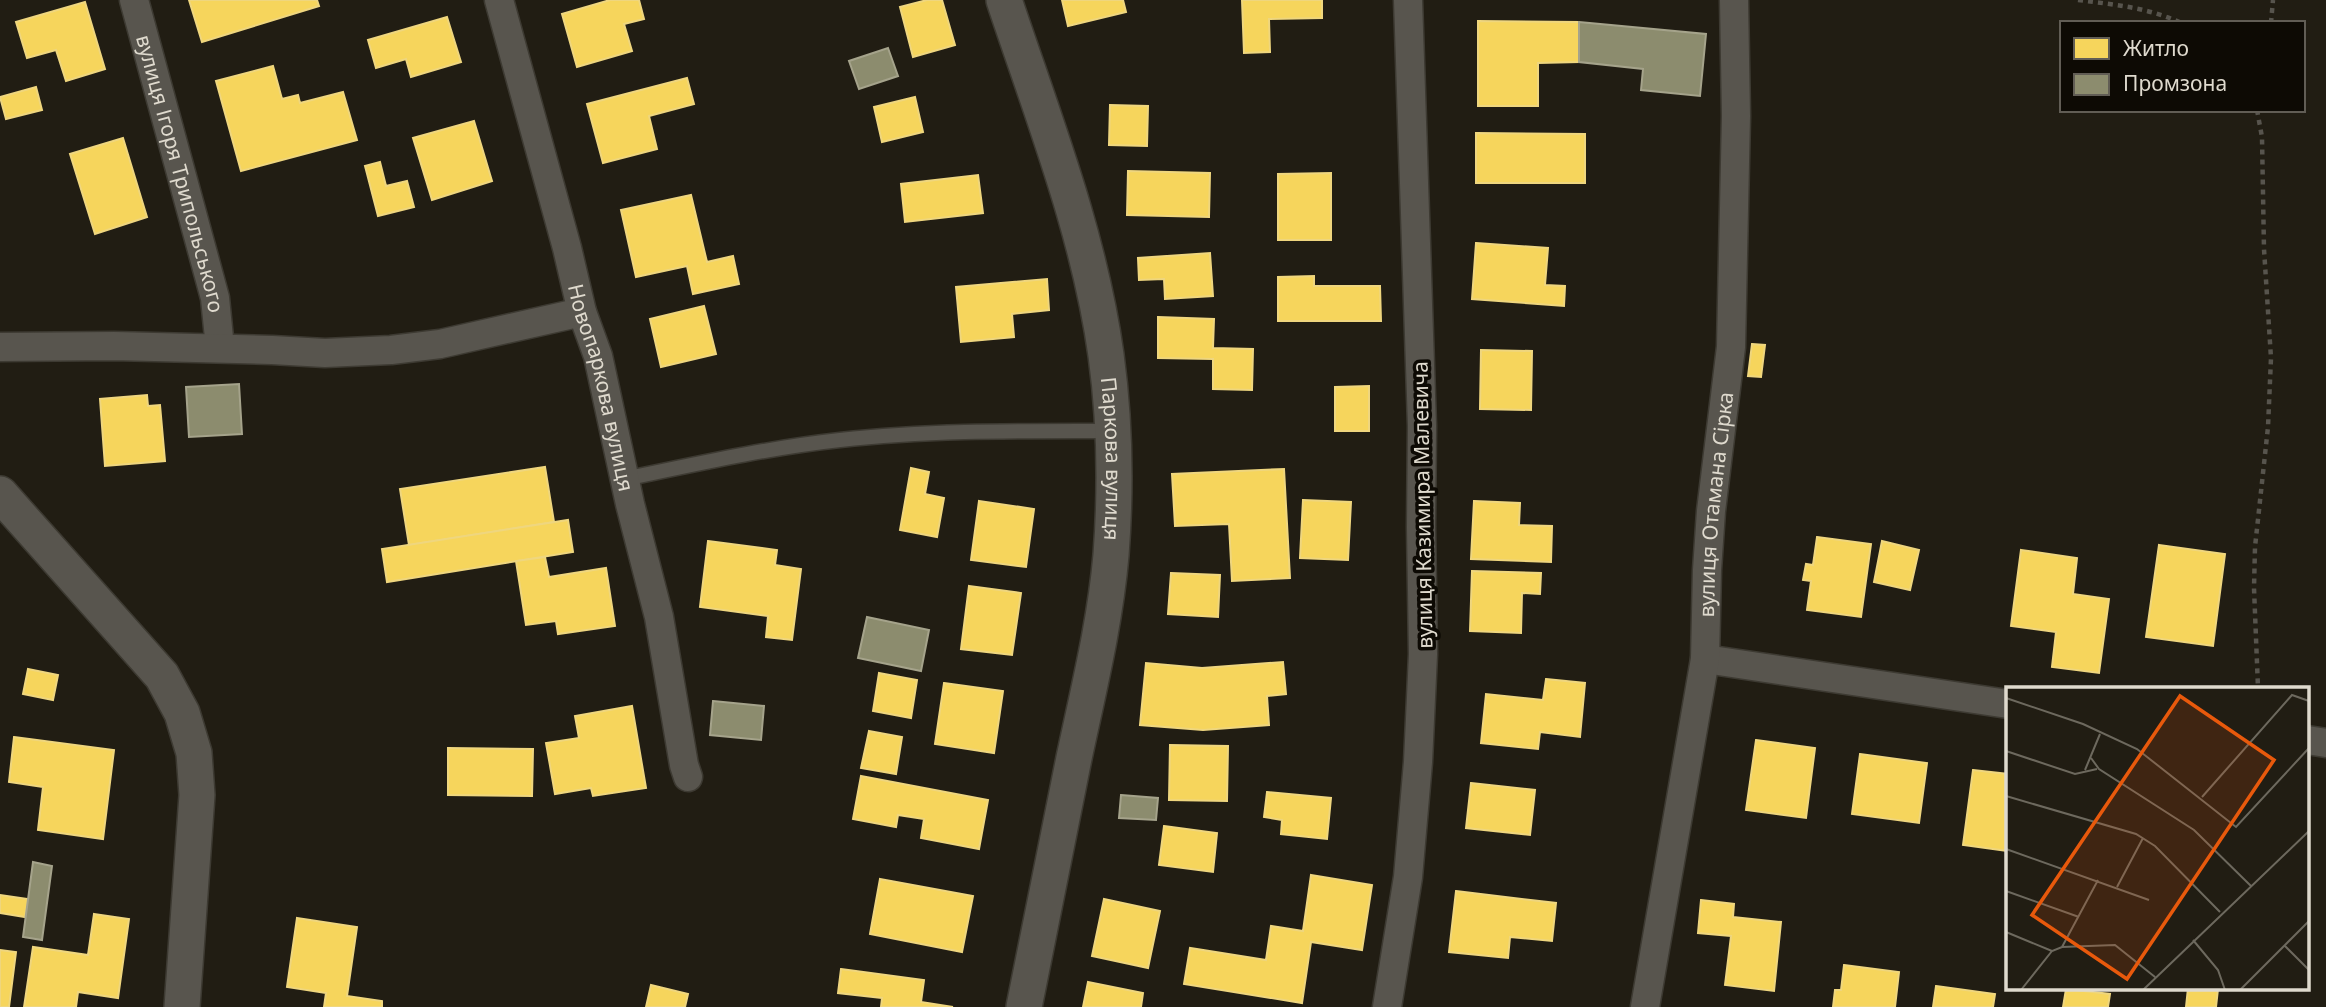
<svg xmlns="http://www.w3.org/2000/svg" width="2326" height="1007" font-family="'Noto Sans',sans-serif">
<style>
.homes{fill:#f6d55c;stroke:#efd67e;stroke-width:2}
.industry{fill:#8c8c6e;stroke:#a5a38b;stroke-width:2}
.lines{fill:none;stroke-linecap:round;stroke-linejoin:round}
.service-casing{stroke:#3d3a32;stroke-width:17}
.minor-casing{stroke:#3d3a32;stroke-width:31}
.tertiary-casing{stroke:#3d3a32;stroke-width:38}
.path{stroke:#57544d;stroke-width:4.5;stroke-dasharray:5 5;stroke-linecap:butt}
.service{stroke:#58554e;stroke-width:14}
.minor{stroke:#58554e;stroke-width:28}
.tertiary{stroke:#58554e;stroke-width:35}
.labels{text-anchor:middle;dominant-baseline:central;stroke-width:7;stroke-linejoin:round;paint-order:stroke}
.street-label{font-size:21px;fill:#dfdace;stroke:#0d0a04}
.inset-road{fill:none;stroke:#6d695e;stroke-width:2}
.view{fill:#e8590c;fill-opacity:0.15;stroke:#e8590c;stroke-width:3.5}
.inset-edge{fill:none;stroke:#dfdace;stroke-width:3.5}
</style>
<rect width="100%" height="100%" fill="#211d13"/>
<g class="homes">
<polygon points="189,0 317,0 319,6 202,42"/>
<polygon points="610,0 639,0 644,19 624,24 632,51 577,67 562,14"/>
<polygon points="927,0 942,0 955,45 913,57 900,7"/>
<polygon points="1062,0 1123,0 1126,12 1068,26"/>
<polygon points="1242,0 1322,0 1322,18 1269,19 1270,52 1244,53"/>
<polygon points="85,2 105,69 66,81 56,50 27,58 16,22"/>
<polygon points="447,17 461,62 411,77 406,59 376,68 368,40"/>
<polygon points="1478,21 1579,22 1579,62 1538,63 1538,106 1478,106"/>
<polygon points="273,66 282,99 298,95 300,103 343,92 357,140 241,171 216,81"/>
<polygon points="687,78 694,104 649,116 657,149 603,163 587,104"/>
<polygon points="36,87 42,110 6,119 0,97"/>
<polygon points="915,97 923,132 882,142 874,107"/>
<polygon points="1110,105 1148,106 1147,146 1109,145"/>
<polygon points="474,121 492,181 432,200 413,138"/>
<polygon points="1476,133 1585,134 1585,183 1476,183"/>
<polygon points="123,138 147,217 95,234 70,154"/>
<polygon points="380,162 386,186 407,181 414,207 378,216 365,166"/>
<polygon points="1128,171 1210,173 1209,217 1127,215"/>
<polygon points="1331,173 1331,240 1278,240 1278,174"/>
<polygon points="978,175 983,213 905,222 901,184"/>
<polygon points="691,195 707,262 733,256 739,284 693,294 687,266 636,277 621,210"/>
<polygon points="1476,243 1548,248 1545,285 1565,286 1564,306 1472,299"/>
<polygon points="1210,253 1213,296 1165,299 1164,279 1139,280 1138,258"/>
<polygon points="1314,276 1314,286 1380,286 1381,321 1278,321 1278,277"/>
<polygon points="1047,279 1049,310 1012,314 1014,337 961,342 956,287"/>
<polygon points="704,306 716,354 661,367 650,319"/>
<polygon points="1158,317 1214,319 1213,348 1253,349 1252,390 1213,389 1213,359 1158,358"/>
<polygon points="1752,344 1765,345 1761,377 1748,376"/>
<polygon points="1481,350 1532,351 1531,410 1480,409"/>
<polygon points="1369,386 1369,431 1335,431 1335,387"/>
<polygon points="147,395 148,406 160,405 165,461 105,466 100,399"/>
<polygon points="545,467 554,522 409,545 400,489"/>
<polygon points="911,468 929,472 925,494 944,498 937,537 900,530"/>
<polygon points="1284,469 1290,578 1232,581 1229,524 1175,526 1172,474"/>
<polygon points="1303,500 1351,502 1348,560 1300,558"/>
<polygon points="979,501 1034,509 1026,567 971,560"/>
<polygon points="1474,501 1520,503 1519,525 1552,526 1551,562 1471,559"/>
<polygon points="568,520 573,552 387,582 382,549"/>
<polygon points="1817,537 1871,544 1861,617 1807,610 1811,581 1803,580 1806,564 1813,565"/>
<polygon points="708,541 777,550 775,565 801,569 792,640 766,637 768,616 700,607"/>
<polygon points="1882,541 1919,550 1910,590 1874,582"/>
<polygon points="2159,545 2225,554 2213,646 2146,637"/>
<polygon points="2021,550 2077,558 2073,594 2109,599 2099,673 2052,667 2056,632 2011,626"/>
<polygon points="545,557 549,577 606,568 615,626 558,634 556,621 526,625 516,561"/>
<polygon points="1472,571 1541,573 1540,594 1522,593 1521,633 1470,631"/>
<polygon points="1171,573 1220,575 1218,617 1168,614"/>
<polygon points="969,586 1021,593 1012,655 961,649"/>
<polygon points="1283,662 1286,694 1267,696 1269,725 1203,730 1140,725 1146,663 1202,668"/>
<polygon points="28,669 58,675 53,700 23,694"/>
<polygon points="879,673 917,680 911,718 873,711"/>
<polygon points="1546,679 1585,683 1580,737 1540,732 1538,749 1481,743 1486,694 1543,700"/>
<polygon points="944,683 1003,691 994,753 935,744"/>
<polygon points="632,706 646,788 593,796 591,788 555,794 546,743 579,738 575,716"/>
<polygon points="869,731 902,737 896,774 861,768"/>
<polygon points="14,737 114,750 103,839 38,830 43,787 9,782"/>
<polygon points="1756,740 1815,748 1806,818 1746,810"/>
<polygon points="1170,745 1228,746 1227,801 1169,800"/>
<polygon points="448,748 533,749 532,796 448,795"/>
<polygon points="1860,754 1927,763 1919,823 1852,814"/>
<polygon points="1973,770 2008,774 2008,851 1963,845"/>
<polygon points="861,776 988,800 979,849 921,838 924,819 898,815 896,827 853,819"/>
<polygon points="1471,783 1535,790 1530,835 1466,828"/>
<polygon points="1267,792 1331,798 1327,839 1281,834 1282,820 1264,817"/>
<polygon points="1164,826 1217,833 1213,872 1159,865"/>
<polygon points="1311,875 1372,885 1362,950 1311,942 1302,1003 1184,984 1190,948 1266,960 1271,926 1303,931"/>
<polygon points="880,879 973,896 962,952 870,934"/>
<polygon points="1456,891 1556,903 1552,941 1510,937 1508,958 1449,952"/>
<polygon points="0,895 28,899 25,917 0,913"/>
<polygon points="1104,899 1160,911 1148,968 1092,956"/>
<polygon points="1701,900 1734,904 1733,917 1781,922 1774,991 1725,985 1731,936 1698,933"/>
<polygon points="94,914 129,919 118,998 78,992 76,1007 24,1007 33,947 88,955"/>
<polygon points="297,918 357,927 347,996 382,1001 382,1007 324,1007 326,993 287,987"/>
<polygon points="0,950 16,952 9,1007 0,1007"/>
<polygon points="1844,965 1899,972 1895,1007 1833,1007 1835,990 1841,990"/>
<polygon points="841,969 924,980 921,1002 953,1007 881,1007 882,998 838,993"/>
<polygon points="1088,982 1143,993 1141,1007 1083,1007"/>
<polygon points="651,985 688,994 685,1007 646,1007"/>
<polygon points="1936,986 1995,994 1993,1007 1933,1007"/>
<polygon points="2188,988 2218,989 2216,1007 2186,1007"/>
<polygon points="2066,989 2110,994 2108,1007 2063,1007"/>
</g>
<g class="industry">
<polygon points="1579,22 1706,34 1700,96 1641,90 1643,69 1579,62"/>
<polygon points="888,48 898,76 859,89 849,61"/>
<polygon points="239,384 242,434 189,437 186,387"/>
<polygon points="867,617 929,630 921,671 858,658"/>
<polygon points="713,701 764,706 761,740 710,735"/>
<polygon points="1121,795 1158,798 1156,820 1119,818"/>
<polygon points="33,862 52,866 42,940 23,937"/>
</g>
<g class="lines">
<defs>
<path id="service" d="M624 479C696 464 767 448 840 440 930 430 1022 431 1112 431"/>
<g id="minor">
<path id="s1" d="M134 0 215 298 220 348"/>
<path id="s2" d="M499 0 567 248 582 312 598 356 630 504 659 617 684 765 688 777"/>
<polyline points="0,347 114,346 272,350 325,353 391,350 440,344 582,312"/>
<polyline points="1705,659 2008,704"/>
<polyline points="2307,740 2326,743"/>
<polyline points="1387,1007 1408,877 1418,762 1423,654 1421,527 1422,426 1408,0"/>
<path id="s3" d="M1645 1007 1705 659 1707 570 1711 511 1731 347 1736 116 1734 0"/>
</g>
<g id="tertiary">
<path id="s4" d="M1004 0C1043 117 1089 233 1106 355 1115 421 1116 489 1111 555 1105 624 1088 692 1074 758 1058 841 1041 924 1024 1007"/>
<polyline points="0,494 162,676 182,713 194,753 197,795 182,1007"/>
</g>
</defs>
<use href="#service" class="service-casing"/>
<use href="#minor" class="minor-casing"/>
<use href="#tertiary" class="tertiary-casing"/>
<g class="path">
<path d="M2078 0C2117 5 2145 7 2182 23"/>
<polyline points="2271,23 2273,0"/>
<polyline points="2257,110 2262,137 2264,249 2271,358 2268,427 2255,547 2254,588 2258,688"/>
</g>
<use href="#service" class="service"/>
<use href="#minor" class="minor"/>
<use href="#tertiary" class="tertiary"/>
</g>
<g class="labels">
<g class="street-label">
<text stroke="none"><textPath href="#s1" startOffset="180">вулиця Ігоря Трипольського</textPath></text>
<text stroke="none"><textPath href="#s2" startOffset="401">Новопаркова вулиця</textPath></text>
<text stroke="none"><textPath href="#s4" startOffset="474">Паркова вулиця</textPath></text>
<text transform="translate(1422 505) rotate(-91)">вулиця Казимира Малевича</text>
<text stroke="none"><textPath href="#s3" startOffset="508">вулиця Отамана Сірка</textPath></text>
</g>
</g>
<g transform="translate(2006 687)">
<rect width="303" height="303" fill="#211d13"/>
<path class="inset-road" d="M0 11 77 37 131 62 230 140 303 61M0 64 69 87 91 82M85 71 93 82 188 143 245 199M79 83 94 47M0 109 130 147 149 159 214 225M196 110 286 8 303 14M0 162 143 213M111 200 137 151M0 204 73 230M0 245 46 264M187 253 212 283 219 303M278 258 303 283M56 260 92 193M15 303 46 264 56 260 109 258 149 290M137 303 303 144M234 303 303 234"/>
<path class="view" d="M174 9 268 73 121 292 26 228Z"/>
<rect width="303" height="303" class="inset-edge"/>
</g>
<rect x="2060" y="21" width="245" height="91" fill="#0d0a04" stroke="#615d55" stroke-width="2"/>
<rect x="2074" y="38" width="35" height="21" fill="#f6d55c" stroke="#615d55" stroke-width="2"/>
<text x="2123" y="56" font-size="21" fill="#dfdace">Житло</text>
<rect x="2074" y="74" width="35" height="21" fill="#8c8c6e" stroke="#615d55" stroke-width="2"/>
<text x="2123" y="91" font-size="21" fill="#dfdace">Промзона</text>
</svg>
